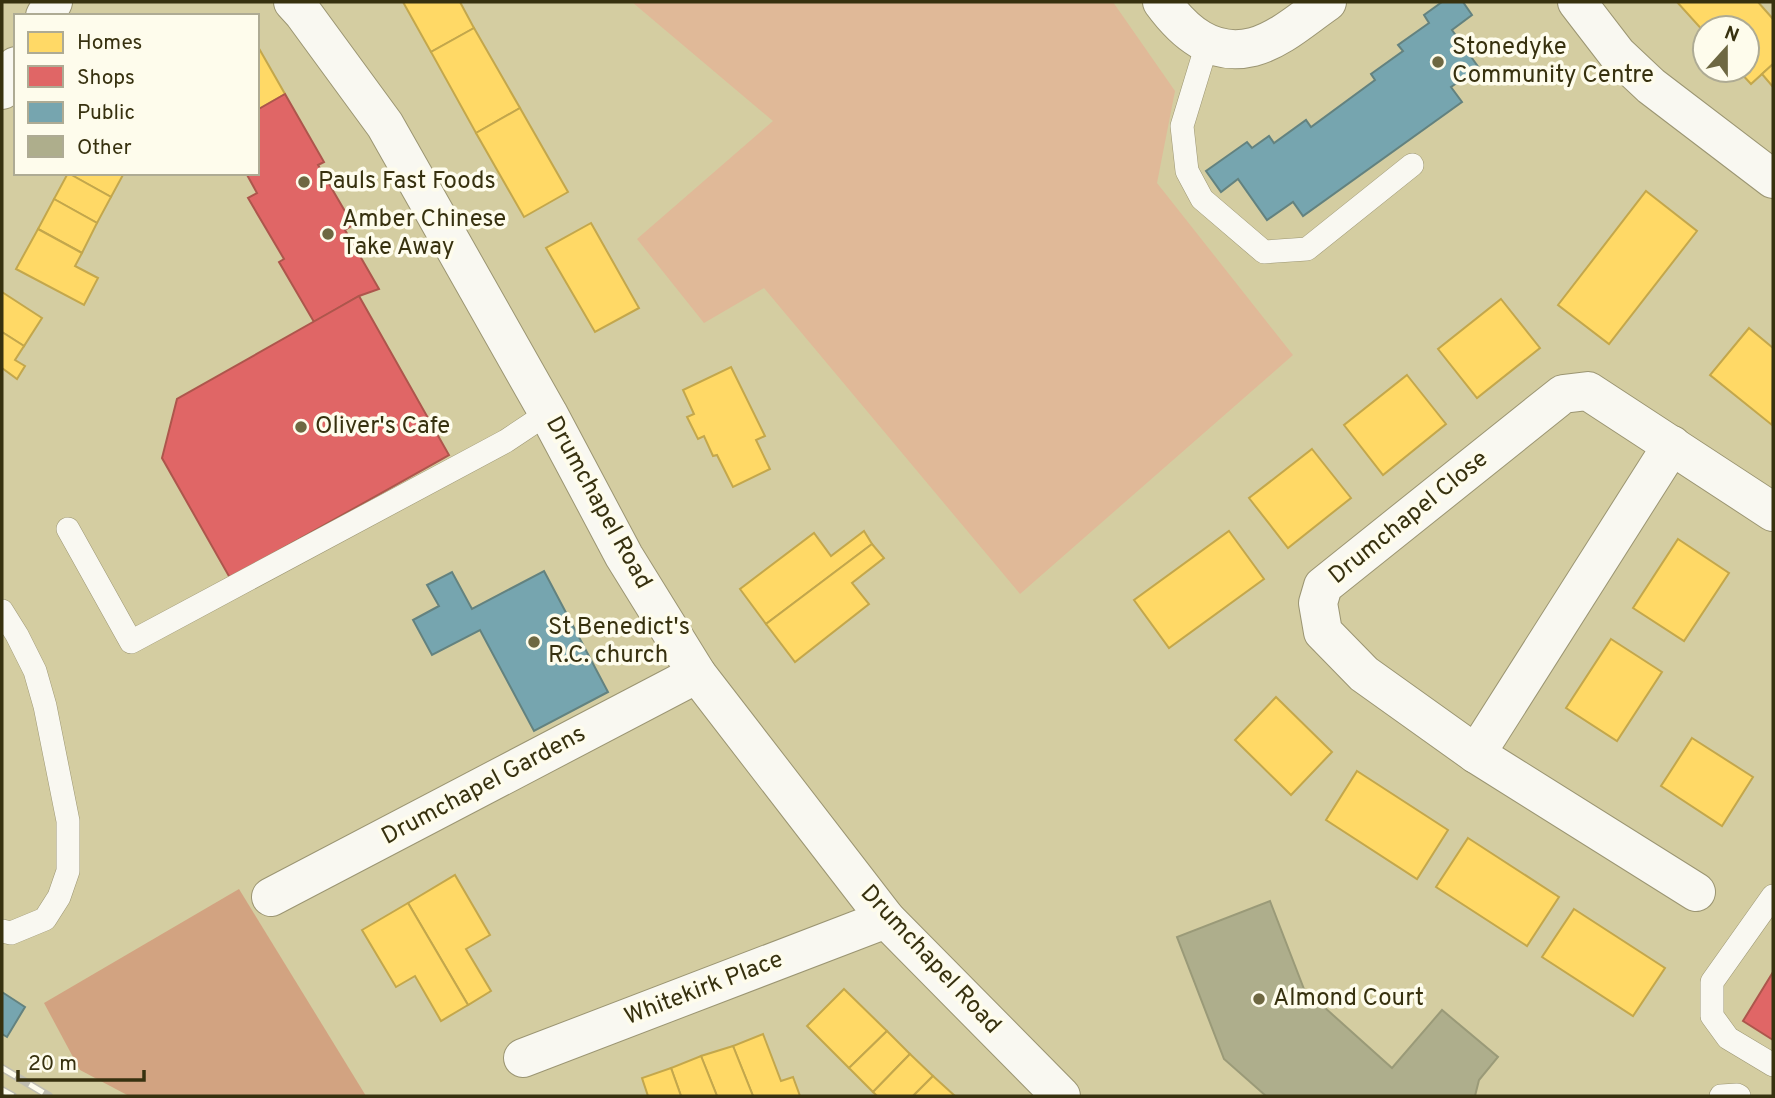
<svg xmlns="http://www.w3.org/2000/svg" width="1775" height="1098" font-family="Overpass,sans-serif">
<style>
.green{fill:#e0b998}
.forest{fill:#d2a381}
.homes{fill:#ffd966;stroke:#c3a74c;stroke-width:2}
.shops{fill:#e06666;stroke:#ad564c;stroke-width:2}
.public{fill:#76a5af;stroke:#63827f;stroke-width:2}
.building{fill:#aeae8c;stroke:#9a9a78;stroke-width:2}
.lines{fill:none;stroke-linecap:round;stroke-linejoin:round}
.service-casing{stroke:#9b9572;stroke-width:24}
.minor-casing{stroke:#9b9572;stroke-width:40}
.tertiary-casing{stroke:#9b9572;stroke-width:40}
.service{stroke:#f9f8f1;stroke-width:23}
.minor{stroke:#f9f8f1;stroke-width:38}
.tertiary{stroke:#f9f8f1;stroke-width:38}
.rail-casing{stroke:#c0beb1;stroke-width:8}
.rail{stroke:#fefcec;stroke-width:5;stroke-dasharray:16;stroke-linecap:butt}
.poi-dot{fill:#6e6842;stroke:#fefcec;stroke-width:2.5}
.labels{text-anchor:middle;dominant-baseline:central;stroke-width:7;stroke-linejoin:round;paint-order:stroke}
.poi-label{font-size:24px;fill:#37310f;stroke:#fefcec;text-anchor:start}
.street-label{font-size:24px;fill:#37310f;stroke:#fefcec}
</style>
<rect width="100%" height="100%" fill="#d4cda1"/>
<polygon class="green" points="632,2 1113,2 1175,91 1157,183 1293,355 1020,594 764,288 704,323 637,239 773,121"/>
<polygon class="forest" points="239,889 366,1096 129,1096 80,1070 44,1003"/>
<g class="homes">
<polygon points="403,2 460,2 474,28 431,52"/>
<polygon points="1677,2 1758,2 1773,19 1773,64 1751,84 1738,70 1747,70 1747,28 1705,28 1705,33"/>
<polygon points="474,28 520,108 476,133 431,52"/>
<polygon points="257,45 285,94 257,110"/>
<polygon points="1773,64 1773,87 1762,74"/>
<polygon points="520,108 568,192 524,217 476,133"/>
<polygon points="68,173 124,173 111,197"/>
<polygon points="68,173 111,197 97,223 54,199"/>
<polygon points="1646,191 1697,231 1609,344 1558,305"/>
<polygon points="54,199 97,223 82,253 38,229"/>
<polygon points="591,223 639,308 595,332 546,248"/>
<polygon points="38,229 82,253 75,266 98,278 84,305 16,269"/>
<polygon points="2,292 42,318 24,346 2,332"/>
<polygon points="1501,299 1540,348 1477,398 1438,349"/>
<polygon points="1749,328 1773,348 1772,425 1710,375"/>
<polygon points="2,332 24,346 15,360 25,366 17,379 2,368"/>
<polygon points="731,367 765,436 756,440 770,469 733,487 717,455 713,456 704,436 698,439 687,417 694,414 683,390"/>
<polygon points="1407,375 1446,424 1383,475 1344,425"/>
<polygon points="1312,449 1351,498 1288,548 1249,498"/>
<polygon points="864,531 872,544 766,624 740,589 814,533 831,556"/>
<polygon points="1229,531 1264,579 1169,648 1134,600"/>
<polygon points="1678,539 1729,573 1684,641 1633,608"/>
<polygon points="872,544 884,558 852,583 869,604 795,662 766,624"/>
<polygon points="1611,639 1662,672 1617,741 1566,708"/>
<polygon points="1276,697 1332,752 1291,795 1235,740"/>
<polygon points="1692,738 1753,777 1722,826 1661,786"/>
<polygon points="1357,771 1448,830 1417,879 1326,820"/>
<polygon points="1468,838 1559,897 1527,946 1436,887"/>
<polygon points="455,875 490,935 466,949 491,991 468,1005 408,903"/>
<polygon points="408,903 468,1005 441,1021 415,976 396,987 362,930"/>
<polygon points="1574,909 1665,968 1633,1016 1542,957"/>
<polygon points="844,989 887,1031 849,1068 807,1026"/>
<polygon points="887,1031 910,1054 873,1092 849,1068"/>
<polygon points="763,1034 781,1081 793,1077 800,1096 753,1096 733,1046"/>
<polygon points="733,1046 753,1096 717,1096 701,1056"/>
<polygon points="910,1054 933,1076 913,1096 877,1096 873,1092"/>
<polygon points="701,1056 717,1096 681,1096 671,1068"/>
<polygon points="671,1068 681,1096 648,1096 642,1078"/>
<polygon points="933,1076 955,1096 913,1096"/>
</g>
<g class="shops">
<polygon points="285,94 324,162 318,165 353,225 345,230 379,289 359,296 314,322 279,262 284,259 248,198 257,193 246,173 257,173 257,110"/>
<polygon points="359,296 449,455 230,578 162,458 177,399"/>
<polygon points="1773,972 1773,1040 1743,1021"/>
</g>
<g class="public">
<polygon points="1442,2 1463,2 1472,15 1452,30 1479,68 1451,87 1462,102 1303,216 1293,202 1267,220 1238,179 1221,192 1206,171 1247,142 1252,148 1269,136 1274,143 1306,120 1311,127 1375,80 1371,74 1403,51 1398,45 1429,23 1424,15"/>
<polygon points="544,571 608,692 534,731 480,630 432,655 413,620 439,606 427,585 452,572 472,609"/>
<polygon points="2,992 25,1007 7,1037 2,1034"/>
</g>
<polygon class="building" points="1270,901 1304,989 1392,1068 1442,1010 1498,1057 1479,1080 1475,1096 1266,1096 1224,1059 1177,937"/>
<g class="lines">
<defs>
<g id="service">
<polyline points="1207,44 1182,126 1187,171 1202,199 1264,252 1307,249 1412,165"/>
<polyline points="68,529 131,642 506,441 548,413"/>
<polyline points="2,611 17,635 35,671 45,706 68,821 68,871 59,897 45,919 11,933 2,931"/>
<polyline points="1773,896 1712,982 1712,1016 1728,1038 1773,1065"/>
<polyline points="1721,1096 1737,1095 1739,1096"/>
</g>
<g id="minor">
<path d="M1162 2C1184 32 1212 57 1253 47 1280 40 1305 17 1327 2"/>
<polyline points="1577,2 1617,54 1651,86 1773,179"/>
<polyline points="45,16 53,2"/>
<polyline points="2,90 16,66"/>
<polyline points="1476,754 1672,445"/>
<polyline points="1696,892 1476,754 1364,674 1323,632 1318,603 1323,586 1563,394 1588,391 1773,512"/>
<polyline points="271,897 697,674"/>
<polyline points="523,1058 886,919"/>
</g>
<polyline id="tertiary" points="293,2 303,13 385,125 548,413 624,556 697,674 886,919 1061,1096"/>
</defs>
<use href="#service" class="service-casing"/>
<use href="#minor" class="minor-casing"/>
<use href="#tertiary" class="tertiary-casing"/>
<use href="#service" class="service"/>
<use href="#minor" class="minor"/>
<use href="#tertiary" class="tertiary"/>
<defs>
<g id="rail">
<polyline points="2,1068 49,1096"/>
<polyline points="2,1090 13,1096"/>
</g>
</defs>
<use href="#rail" class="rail-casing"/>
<use href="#rail" class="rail"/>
</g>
<g class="poi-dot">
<circle cx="1438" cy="62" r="7"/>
<circle cx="304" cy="182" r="7"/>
<circle cx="328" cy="234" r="7"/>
<circle cx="301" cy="427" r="7"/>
<circle cx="534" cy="642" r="7"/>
<circle cx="1259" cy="999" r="7"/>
</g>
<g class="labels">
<g class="poi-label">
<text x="1452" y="48">Stonedyke<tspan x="1452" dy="28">Community Centre</tspan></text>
<text x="318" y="182">Pauls Fast Foods</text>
<text x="342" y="220">Amber Chinese<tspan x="342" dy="28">Take Away</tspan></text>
<text x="315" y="427">Oliver's Cafe</text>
<text x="548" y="628">St Benedict's<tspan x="548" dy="28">R.C. church</tspan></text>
<text x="1273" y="999">Almond Court</text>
</g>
<g class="street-label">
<text transform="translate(598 503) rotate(61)">Drumchapel Road</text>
<text transform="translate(1409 518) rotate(-39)">Drumchapel Close</text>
<text transform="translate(484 786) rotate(-28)">Drumchapel Gardens</text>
<text transform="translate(930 960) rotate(47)">Drumchapel Road</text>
<text transform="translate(704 989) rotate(-21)">Whitekirk Place</text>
</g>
</g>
<rect width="1775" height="1098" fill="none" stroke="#37310f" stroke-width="7"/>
<rect x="14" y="14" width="245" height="161" fill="#fefcec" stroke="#aeab94" stroke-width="2"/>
<rect x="28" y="32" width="35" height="21" fill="#ffd966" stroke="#aeab94" stroke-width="2"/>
<text x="77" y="49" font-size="21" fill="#37310f">Homes</text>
<rect x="28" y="66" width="35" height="21" fill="#e06666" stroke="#aeab94" stroke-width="2"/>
<text x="77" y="84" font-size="21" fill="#37310f">Shops</text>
<rect x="28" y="102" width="35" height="21" fill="#76a5af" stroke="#aeab94" stroke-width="2"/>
<text x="77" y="119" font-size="21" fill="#37310f">Public</text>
<rect x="28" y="136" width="35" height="21" fill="#aeae8c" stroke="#aeab94" stroke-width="2"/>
<text x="77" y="154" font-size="21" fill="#37310f">Other</text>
<g transform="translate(1726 49) rotate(21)"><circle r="33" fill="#fefcec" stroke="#aeab94" stroke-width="2"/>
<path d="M0-5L12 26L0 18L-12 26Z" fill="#6e6842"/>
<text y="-10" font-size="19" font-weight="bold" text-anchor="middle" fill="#37310f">N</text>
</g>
<path d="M18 1070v10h126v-10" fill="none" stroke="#37310f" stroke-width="3.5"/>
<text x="28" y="1070" font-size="21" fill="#37310f" stroke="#fefcec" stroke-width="5" paint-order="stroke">20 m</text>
</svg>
